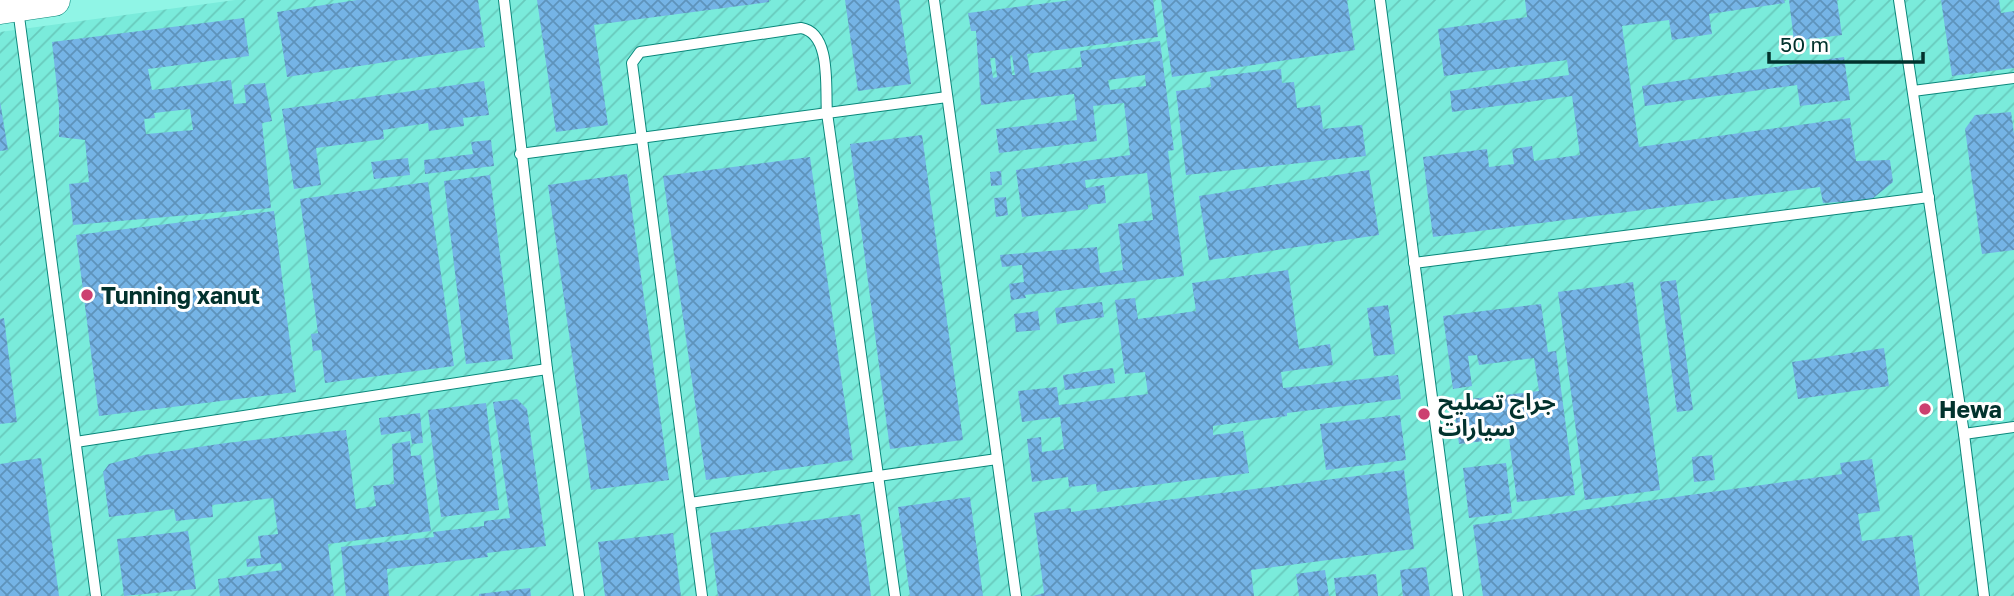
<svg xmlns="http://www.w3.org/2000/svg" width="2014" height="596" font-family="'Golos Text','Noto Sans Arabic',sans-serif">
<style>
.industrial{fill:url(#industrial-furrows)}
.building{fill:url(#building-cross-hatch);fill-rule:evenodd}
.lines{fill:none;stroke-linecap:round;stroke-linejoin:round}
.lane-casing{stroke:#0a887b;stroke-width:12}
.secondary-casing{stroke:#0a887b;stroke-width:33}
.lane{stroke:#fff;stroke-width:10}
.secondary{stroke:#fff;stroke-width:32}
.poi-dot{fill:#cc4070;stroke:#fff;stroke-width:2.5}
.labels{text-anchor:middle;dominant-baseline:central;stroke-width:6;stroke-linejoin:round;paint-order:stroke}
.poi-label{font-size:23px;font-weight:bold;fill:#02322d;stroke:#fff;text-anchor:start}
</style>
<defs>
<pattern id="industrial-furrows" width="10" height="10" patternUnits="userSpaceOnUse" patternTransform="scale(1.75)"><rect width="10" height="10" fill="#7aebdb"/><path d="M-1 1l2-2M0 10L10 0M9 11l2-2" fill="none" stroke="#68cabc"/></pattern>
<pattern id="building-cross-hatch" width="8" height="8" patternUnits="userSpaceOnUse" patternTransform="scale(1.75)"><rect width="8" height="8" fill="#75b4e6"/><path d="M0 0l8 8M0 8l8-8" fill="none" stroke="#5e93bb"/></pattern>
</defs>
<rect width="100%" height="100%" fill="#90f5e6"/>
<polygon class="industrial" points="235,0 2014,0 2014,596 0,596 0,32"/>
<g class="building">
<polygon points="357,0 478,0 485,47 287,77 277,12"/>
<polygon points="537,0 769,0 769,2 594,25 608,125 556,132"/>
<polygon points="845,0 899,0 911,84 858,91"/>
<path d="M1072 0H1153L1158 37 1027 54 1030 73 1082 67 1080 51 1160 41 1174 150 1168 151 1184 276 1025 295 1026 298 1011 300 1009 284 1024 282 1022 265 1002 267 1000 255 1097 247 1100 273 1123 270 1118 224 1153 220 1147 173 1085 180 1086 188 1104 185 1106 203 1088 205V209L1022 217 1016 170 1130 155 1124 103 1093 106 1097 141 999 153 996 129 1077 120 1074 94 981 105 976 31H971L968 13ZM1012 55 1015 75H1012L1010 56ZM990 58H995L997 77 993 78ZM1145 75 1146 86 1110 90 1108 80Z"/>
<polygon points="1161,0 1347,0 1355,50 1172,77"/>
<polygon points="1525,0 1784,0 1785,3 1709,14 1712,34 1672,40 1669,20 1622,26 1639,147 1850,118 1856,161 1890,160 1893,182 1871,200 1823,203 1820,187 1433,237 1423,157 1487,149 1489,167 1514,164 1512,149 1532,146 1534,161 1580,155 1572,96 1452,112 1450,91 1569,75 1567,60 1444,76 1438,29 1527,17"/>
<polygon points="1789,0 1837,0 1842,35 1794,41"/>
<polygon points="1941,0 1999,0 2001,13 2014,11 2014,68 1952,76"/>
<path d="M244 18 249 56 148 69 152 90 231 80 234 104 246 103 244 85 265 83 272 121 262 123 271 208 73 225 69 184 89 182 85 140 59 137V107L52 42ZM190 109 193 130 146 134 144 119 155 118 154 113Z"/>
<polygon points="1844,57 1850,100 1800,106 1797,85 1645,106 1642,86"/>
<polygon points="1281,69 1282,83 1294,82 1297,108 1320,105 1323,129 1362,125 1366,156 1186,175 1176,91 1211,87 1210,77"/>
<polygon points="484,81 489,115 463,118 464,126 429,131 428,123 383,130 384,139 316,148 321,185 294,189 282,109"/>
<polygon points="0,101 8,150 0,151"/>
<polygon points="2011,112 2014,134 2014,250 1982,254 1965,129 1975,115"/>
<polygon points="922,135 963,440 890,449 850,144"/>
<polygon points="491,140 494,166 425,174 424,160 473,154 471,142"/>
<polygon points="810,157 853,460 706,480 663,176"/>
<polygon points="408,158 410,175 374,179 371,162"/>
<polygon points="1369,170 1379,235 1209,260 1199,196"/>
<polygon points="1001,171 1002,185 991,186 990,172"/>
<polygon points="627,174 669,480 591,490 548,185"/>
<polygon points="490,175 513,359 466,364 444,181"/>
<polygon points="428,182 454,366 325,383 321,350 313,351 311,334 318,333 300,199"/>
<polygon points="1006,197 1008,215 996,217 994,198"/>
<polygon points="274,211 296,392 99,416 76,235"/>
<polygon points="1288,270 1299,349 1330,344 1333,365 1281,372 1283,388 1398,375 1401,399 1287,413 1287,416 1213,426 1213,435 1243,431 1249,473 1097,492 1096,484 1069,487 1068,477 1032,482 1027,439 1041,437 1042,452 1064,449 1060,417 1022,422 1018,391 1057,387 1059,405 1148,394 1145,372 1125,374 1115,300 1135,298 1138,319 1196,311 1192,283"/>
<polygon points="1676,280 1693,410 1677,412 1660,282"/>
<polygon points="1633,282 1660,490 1585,500 1558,292"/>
<polygon points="1102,302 1104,317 1057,324 1055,308"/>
<polygon points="1541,304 1548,352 1556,351 1575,495 1517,502 1509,438 1459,444 1453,401 1539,391 1534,358 1479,365 1477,355 1468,356 1472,386 1453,389 1443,316"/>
<polygon points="1388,305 1395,354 1374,356 1367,308"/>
<polygon points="1038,311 1040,330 1016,332 1014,314"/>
<polygon points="4,318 17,422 0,424 0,319"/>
<polygon points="1884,348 1889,386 1798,399 1792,362"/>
<polygon points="1113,368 1115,383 1065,390 1063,375"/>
<polygon points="517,399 527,409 546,546 487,553 488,557 387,569 389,596 346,596 341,547 434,537 433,532 484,526 484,521 510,518 493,402"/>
<polygon points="486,403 499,510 441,517 428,410"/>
<polygon points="420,413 423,443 412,444 410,431 381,435 379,418"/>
<polygon points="1400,415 1406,460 1326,470 1320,424"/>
<polygon points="346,430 356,509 376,506 373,486 394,484 392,444 410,441 411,456 421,455 431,531 328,544 334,596 220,596 218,579 282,570 281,563 247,567 246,559 261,558 258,536 278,534 273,498 212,505 213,517 176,521 174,509 109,517 103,472 109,464 144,455 226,443"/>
<polygon points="1712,455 1715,480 1694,482 1692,457"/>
<polygon points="41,458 59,596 0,596 0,464"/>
<polygon points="1872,459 1880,511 1858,514 1862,541 1912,535 1920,596 1483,596 1473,525 1842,474 1840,463"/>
<polygon points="1506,463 1512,513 1469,518 1463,468"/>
<polygon points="1404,470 1414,549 1251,570 1254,596 1033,596 1044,593 1034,513 1071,508 1071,512"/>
<polygon points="970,497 983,596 910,596 898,507"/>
<polygon points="860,514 871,596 718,596 710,533"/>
<polygon points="188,531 196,589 124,596 117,539"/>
<polygon points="673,533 681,596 605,596 598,542"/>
<polygon points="1426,567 1430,596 1403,596 1400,570"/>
<polygon points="1325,570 1329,596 1299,596 1296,574"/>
<polygon points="1376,574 1378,596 1336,596 1334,578"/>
<polygon points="530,588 531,596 479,596 479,594"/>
</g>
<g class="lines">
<defs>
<g id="lane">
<polyline points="504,0 547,369 579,596"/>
<polyline points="934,0 1016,596"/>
<polyline points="1380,0 1458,596"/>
<polyline points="1899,0 1964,434 1984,596"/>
<polyline points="18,9 96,596"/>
<polyline points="1913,91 2014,78"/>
<polyline points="520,154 947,97"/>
<polyline points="1414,263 1929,197"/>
<polyline points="1964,434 2014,427"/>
<polyline points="76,442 547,369"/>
<polyline points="690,503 997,459"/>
<path d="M702 596 632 63 640 52 647 51 801 28C832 33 825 89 827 113L895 596"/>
</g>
<polyline id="secondary" points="0,8 54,0"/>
</defs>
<use href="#lane" class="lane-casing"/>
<use href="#secondary" class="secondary-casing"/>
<use href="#lane" class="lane"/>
<use href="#secondary" class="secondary"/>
</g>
<g class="poi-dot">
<circle cx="87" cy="295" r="7"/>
<circle cx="1925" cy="409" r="7"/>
<circle cx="1424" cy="414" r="7"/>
</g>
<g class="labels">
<g class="poi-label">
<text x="101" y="295">Tunning xanut</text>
<text x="1438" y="401">جراج تصليح<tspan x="1438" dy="26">سيارات</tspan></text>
<text x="1939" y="409">Hewa</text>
</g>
</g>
<path d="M1769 52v10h154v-10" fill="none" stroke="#02322d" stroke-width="3.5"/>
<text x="1780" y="52" font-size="21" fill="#02322d" stroke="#ffffff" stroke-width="5" paint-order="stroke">50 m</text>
</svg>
